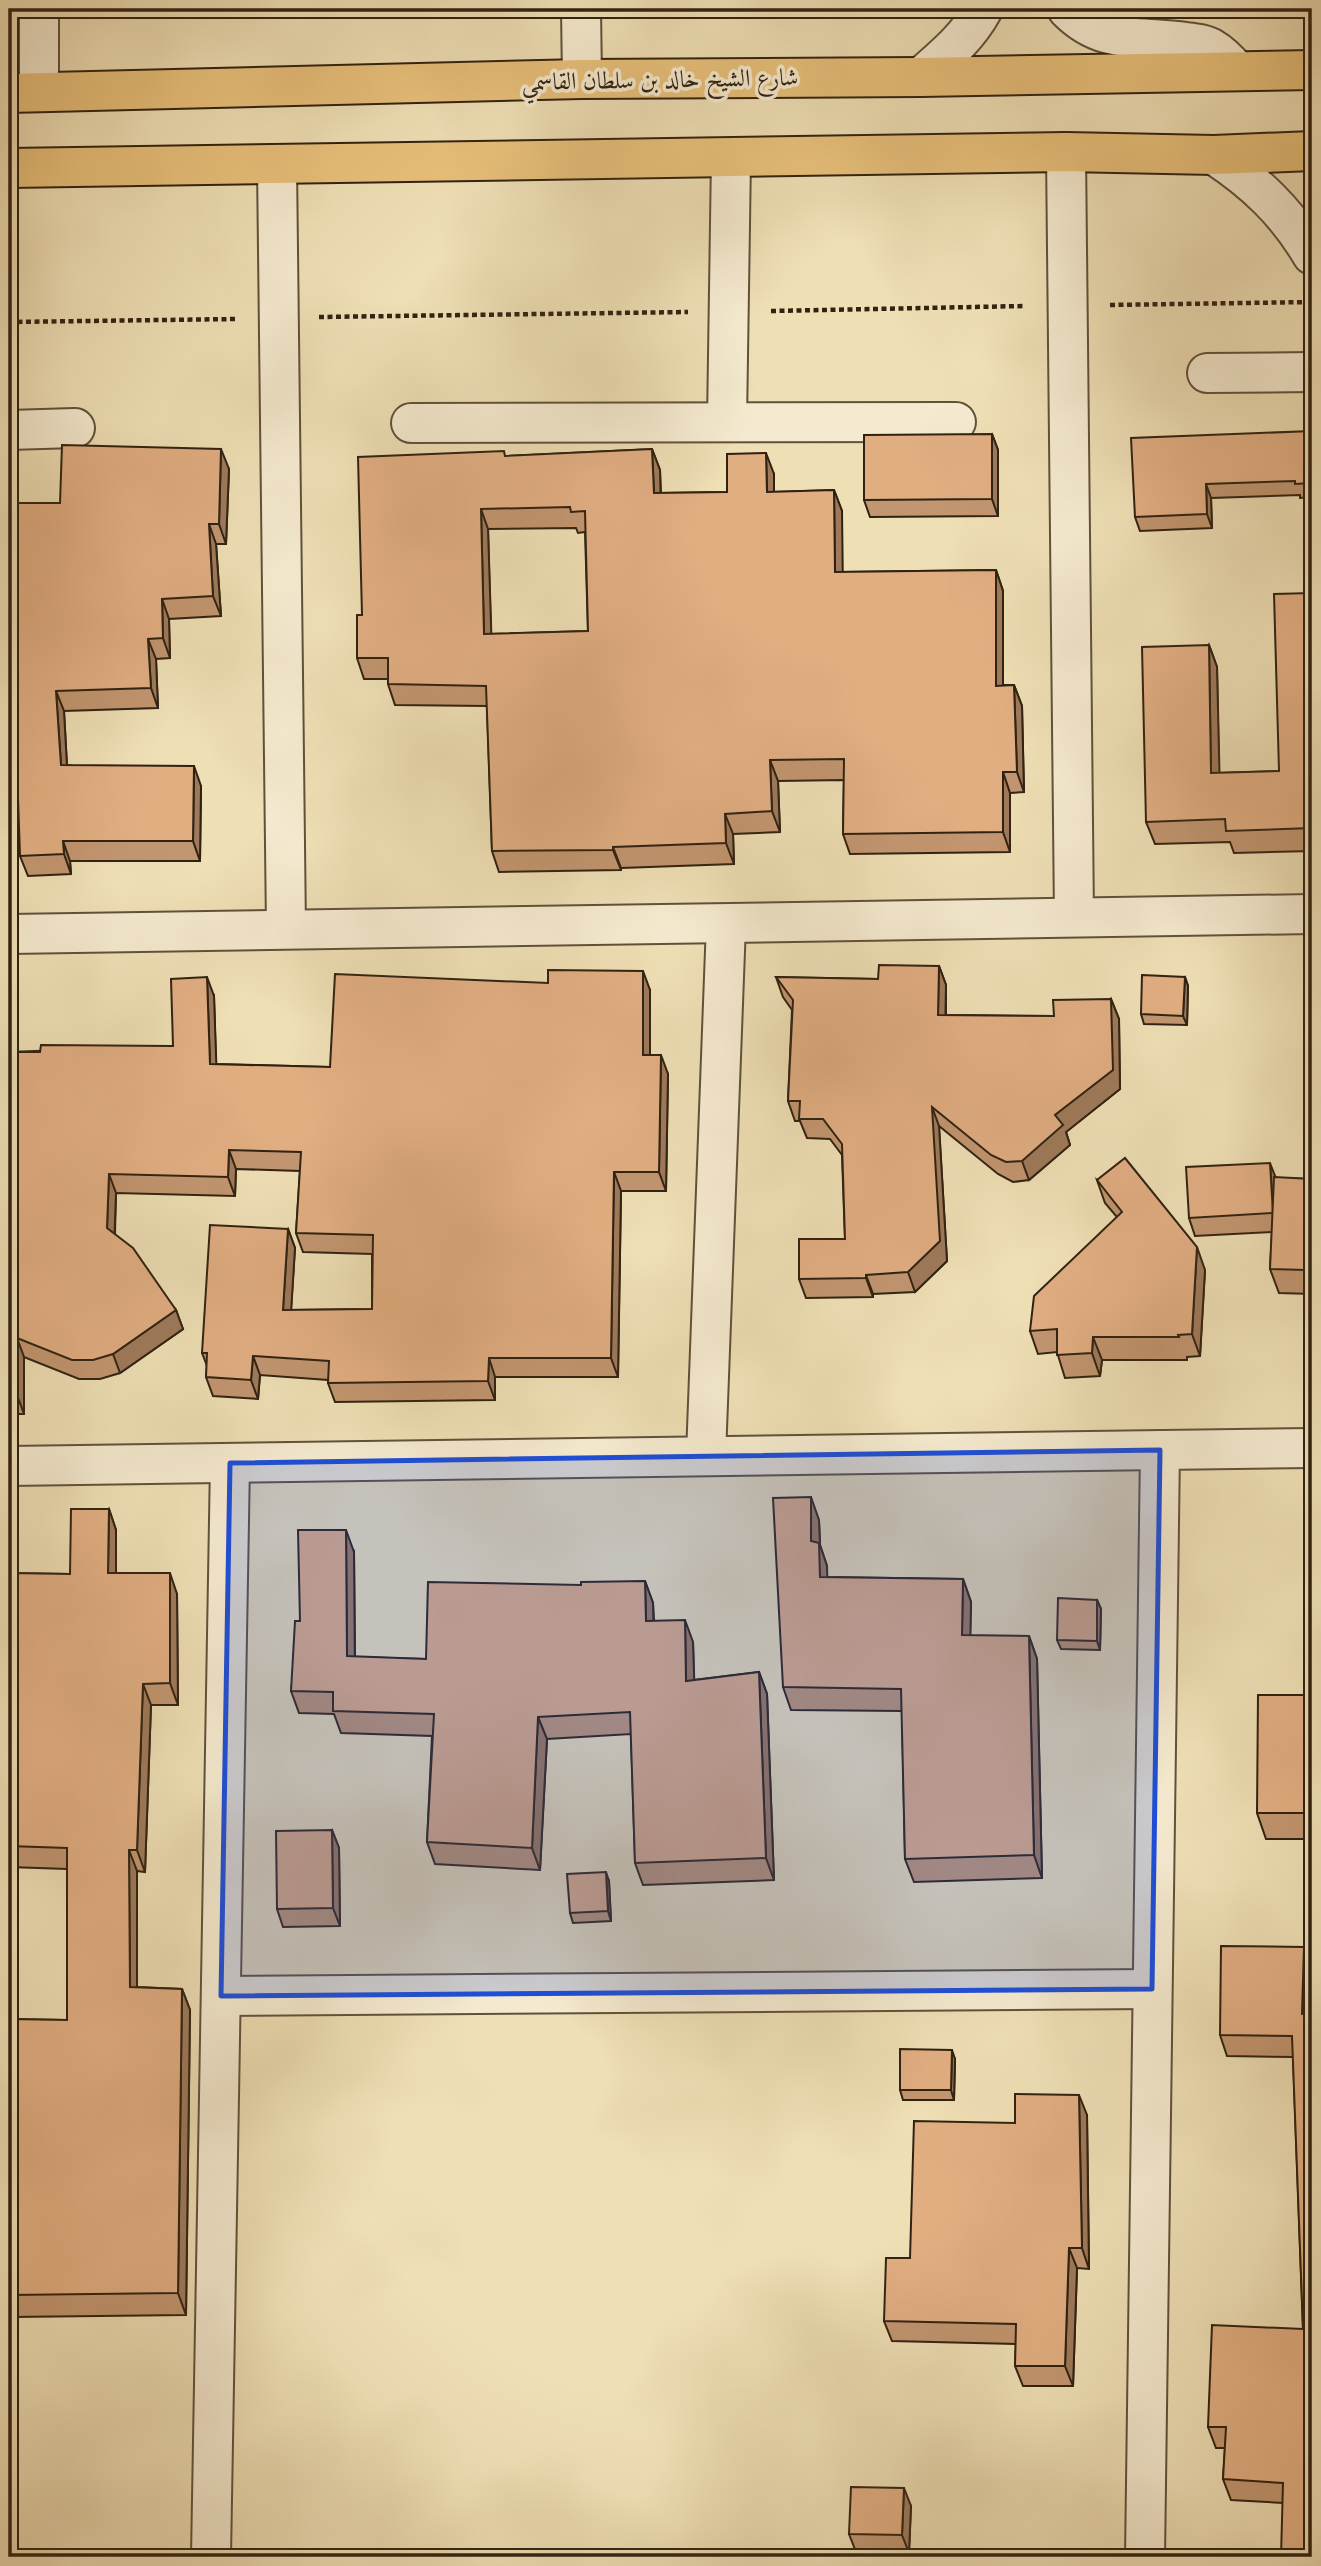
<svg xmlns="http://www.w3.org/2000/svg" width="1321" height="2566" font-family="Cardo,Amiri,serif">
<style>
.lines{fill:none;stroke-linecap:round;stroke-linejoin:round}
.minor-casing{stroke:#60513b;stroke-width:42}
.major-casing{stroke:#302212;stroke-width:42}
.path{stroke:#302212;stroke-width:4.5;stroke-dasharray:5 3.5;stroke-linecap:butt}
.minor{stroke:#f5eacf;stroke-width:38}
.major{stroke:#e8c07a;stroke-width:38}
.wall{fill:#c29670;stroke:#302212;stroke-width:2;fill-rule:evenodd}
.shaded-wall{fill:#9e7a5b;stroke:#302212;stroke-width:2}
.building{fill:#e1ae82;stroke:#302212;stroke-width:2;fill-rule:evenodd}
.marked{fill:#1d4ed8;fill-opacity:0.2;stroke:#1d4ed8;stroke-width:5;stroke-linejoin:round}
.labels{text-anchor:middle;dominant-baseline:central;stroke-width:7;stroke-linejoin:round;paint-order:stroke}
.street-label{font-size:24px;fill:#302212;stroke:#f5eacf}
</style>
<rect width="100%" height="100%" fill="#efdfb5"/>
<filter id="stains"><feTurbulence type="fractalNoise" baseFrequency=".00286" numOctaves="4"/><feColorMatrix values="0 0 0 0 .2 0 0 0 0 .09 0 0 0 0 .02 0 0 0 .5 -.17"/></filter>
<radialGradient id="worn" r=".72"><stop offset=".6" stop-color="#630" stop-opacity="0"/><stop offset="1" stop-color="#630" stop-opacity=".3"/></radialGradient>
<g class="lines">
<defs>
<g id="minor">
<polyline points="581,9 582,79"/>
<path d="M1067 9C1103 46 1140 35 1186 42 1195 43 1205 44 1213 49 1222 54 1230 63 1237 71"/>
<path d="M921 77C945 56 968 37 983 9"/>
<polyline points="39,92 39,9"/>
<polyline points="1066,152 1074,917"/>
<path d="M1214 155C1255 182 1287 212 1312 255"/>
<polyline points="277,165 286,929"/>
<polyline points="1207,373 1312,372"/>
<polyline points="727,422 731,158"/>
<polyline points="411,423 956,422"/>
<polyline points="9,430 75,428"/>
<polyline points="9,934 1312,914"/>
<polyline points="706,1456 726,924"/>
<polyline points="9,1466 1312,1448"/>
<polyline points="221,1996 1152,1989"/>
<polyline points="211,2557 230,1463"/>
<polyline points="1145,2557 1160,1450"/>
</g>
<g id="major">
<polyline points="9,93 582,79 921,77 1312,70"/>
<polyline points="9,168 1066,152 1214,155 1312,151"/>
</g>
</defs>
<use href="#minor" class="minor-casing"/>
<use href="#major" class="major-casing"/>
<g class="path">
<polyline points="1110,305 1312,302"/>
<polyline points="771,311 1024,306"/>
<polyline points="319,317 688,312"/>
<polyline points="9,322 237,319"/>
</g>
<use href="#minor" class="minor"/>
<use href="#major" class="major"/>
</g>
<g class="wall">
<polygon points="1312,431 1312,497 1300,498 1300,495 1211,498 1212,528 1140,531 1135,517"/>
<polygon points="992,434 998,450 998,516 870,517 864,500"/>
<path d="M652 449 660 470 661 493 727 492 774 474V492L834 490 842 511V572L996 570 1003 591V685H1014L1022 706 1024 792 1010 793V852L850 854 843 834 844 780 778 781 780 832 733 834 734 864 621 868V870L499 872 492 851 487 706 395 705 388 684V679H364L357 658 362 615 506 456ZM576 528 578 533 585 532 588 631 491 634 488 529Z"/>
<polygon points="229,469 226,544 216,544 221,616 169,619 170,658 156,659 158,708 64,711 67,765 201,786 200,861 70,861 71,874 28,876 20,856 19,819 9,820 9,503 60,503"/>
<polygon points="1312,593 1312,851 1234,853 1230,842 1155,844 1146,822 1209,645 1217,667 1219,773 1279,771"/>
<polygon points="939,966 946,985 946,1015 1054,1016 1111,999 1119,1019 1120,1089 1066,1132 1070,1145 1029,1180 1013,1182 998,1174 939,1126 947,1261 915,1292 873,1294 873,1297 806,1298 799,1279 845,1239 842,1155 830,1139 807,1138 800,1121 795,1121 788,1101 792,1010 783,997 776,977 878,979"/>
<polygon points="1185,977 1188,986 1187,1025 1144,1024 1141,1014"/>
<polygon points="650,990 650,1055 668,1074 666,1191 621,1191 618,1377 495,1377 495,1400 335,1402 328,1383 328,1380 260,1375 258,1399 213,1396 206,1377 207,1366 202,1353 288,1229 295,1248 291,1310 372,1309 372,1254 303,1252 296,1233 300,1171 236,1169 235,1196 116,1193 115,1234 176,1310 183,1329 120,1373 100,1379 79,1379 24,1357 24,1414 9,1414 9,1052 173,1046 214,996 216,1064 330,1067"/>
<polygon points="1275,1178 1312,1179 1312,1294 1279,1293 1270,1269 1272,1232 1195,1236 1189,1218"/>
<polygon points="1097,1180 1205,1270 1200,1356 1187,1357 1187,1360 1102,1360 1100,1376 1065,1378 1057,1352 1038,1354 1030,1331 1117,1217 1105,1203"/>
<polygon points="109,1509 116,1530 116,1573 177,1594 178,1705 151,1705 145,1872 137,1871 137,1987 182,1989 190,2010 186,2315 11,2317 9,2425 9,2019 67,2020 67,1869 9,1867 9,1573 70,1574"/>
<polygon points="819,1520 820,1545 827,1566 827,1577 963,1579 971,1602 970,1636 1029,1636 1037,1659 1042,1878 914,1882 905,1859 902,1711 791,1710 783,1687"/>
<polygon points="354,1552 355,1657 426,1659 581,1585 645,1581 653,1603 654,1621 693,1642 694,1680 759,1672 767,1694 774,1880 643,1885 635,1863 631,1734 547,1739 540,1870 435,1864 427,1842 432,1736 341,1733 334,1714 299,1713 291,1691 300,1621"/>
<polygon points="1097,1600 1101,1609 1100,1650 1061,1649 1057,1640"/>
<polygon points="1308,1695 1312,1708 1312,1839 1266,1839 1257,1813"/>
<polygon points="332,1830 339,1848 340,1926 283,1927 277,1909"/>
<polygon points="609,1881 611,1921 573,1923 570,1913"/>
<polygon points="1312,1968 1311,2013 1312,2557 1283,2503 1231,2500 1223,2479 1225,2448 1216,2448 1208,2427 1303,2329 1293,2057 1227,2056 1220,2035"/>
<polygon points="955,2059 954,2100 903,2100 900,2090"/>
<polygon points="1087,2115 1089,2269 1077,2268 1073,2386 1023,2386 1015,2366 1016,2344 892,2341 884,2321 910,2258 1015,2123"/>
<polygon points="911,2506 909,2553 856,2552 849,2534"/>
</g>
<g class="shaded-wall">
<polygon points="992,434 998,450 998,516 992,499"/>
<polygon points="221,449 229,469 226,544 219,524"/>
<polygon points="652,449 660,470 661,514 654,493"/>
<polygon points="766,453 774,474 774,512 767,492"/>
<polygon points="1206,484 1211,498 1212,528 1207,514"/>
<polygon points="834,490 842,511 843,593 835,572"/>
<polygon points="481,509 488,529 492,655 484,634"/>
<polygon points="209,524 216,544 221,616 213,596"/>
<polygon points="996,570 1003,591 1003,706 996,686"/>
<polygon points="162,599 169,619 170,658 163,638"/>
<polygon points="148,639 156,659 158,708 151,688"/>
<polygon points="1209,645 1217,667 1220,795 1211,773"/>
<polygon points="1014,685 1022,706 1024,792 1017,772"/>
<polygon points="56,691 64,711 68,785 61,765"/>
<polygon points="770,760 778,781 780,832 772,811"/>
<polygon points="194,766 201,786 200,861 193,841"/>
<polygon points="1003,772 1010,793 1010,852 1003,832"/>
<polygon points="725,814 733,834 734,864 726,843"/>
<polygon points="63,841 70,861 71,874 64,854"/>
<polygon points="613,847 621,868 621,870 613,850"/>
<polygon points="939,966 946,985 945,1035 938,1015"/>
<polygon points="643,971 650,990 650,1074 643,1055"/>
<polygon points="207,977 214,996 217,1083 210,1064"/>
<polygon points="1185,977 1188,986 1187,1025 1183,1016"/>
<polygon points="1111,999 1119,1019 1120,1089 1066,1132 1070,1145 1029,1180 1022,1161 1055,1115"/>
<polygon points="661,1055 668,1074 666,1191 659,1172"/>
<polygon points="932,1107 939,1126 947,1261 915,1292 908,1272"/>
<polygon points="229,1150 236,1169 235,1196 228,1177"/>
<polygon points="1270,1163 1277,1181 1273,1213"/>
<polygon points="614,1172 621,1191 618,1377 611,1358"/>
<polygon points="109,1174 116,1193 114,1247 107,1228"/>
<polygon points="288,1229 295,1248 290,1329 283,1310"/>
<polygon points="1197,1247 1205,1270 1200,1356 1192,1334"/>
<polygon points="866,1275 873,1294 873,1297 866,1278"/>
<polygon points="176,1310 183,1329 120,1373 113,1354"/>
<polygon points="1093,1337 1102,1360 1100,1376 1092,1353"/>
<polygon points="17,1338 24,1357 24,1414 17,1395"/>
<polygon points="253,1356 260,1375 258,1399 251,1380"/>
<polygon points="489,1358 495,1377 495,1400 488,1381"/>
<polygon points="811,1497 819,1520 820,1545 827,1566 828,1600 820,1577 811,1541"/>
<polygon points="109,1509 116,1530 116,1595 108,1573"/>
<polygon points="346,1530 354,1552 355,1678 347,1656"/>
<polygon points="170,1573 177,1594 178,1705 170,1683"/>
<polygon points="963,1579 971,1602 970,1659 962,1635"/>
<polygon points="645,1581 653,1603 654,1643 646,1621"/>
<polygon points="1097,1600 1101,1609 1100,1650 1097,1641"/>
<polygon points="685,1620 693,1642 695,1703 686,1681"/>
<polygon points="1029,1636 1037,1659 1042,1878 1034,1855"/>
<polygon points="759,1672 767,1694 774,1880 766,1858"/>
<polygon points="143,1684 151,1705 145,1872 137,1850"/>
<polygon points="1308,1695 1312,1708 1312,1833 1305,1813"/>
<polygon points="538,1717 547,1739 540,1870 532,1848"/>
<polygon points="332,1830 339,1848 340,1926 333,1908"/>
<polygon points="129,1850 137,1871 137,2008 130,1987"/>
<polygon points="606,1872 609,1881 611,1921 608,1911"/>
<polygon points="1304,1947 1312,1968 1310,2035 1302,2014"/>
<polygon points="182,1989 190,2010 186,2315 178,2293"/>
<polygon points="952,2050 955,2059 954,2100 951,2090"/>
<polygon points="1079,2095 1087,2115 1089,2269 1082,2248"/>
<polygon points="1069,2248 1077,2268 1073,2386 1065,2366"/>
<polygon points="9,2309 11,2317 9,2425"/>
<polygon points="904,2488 911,2506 909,2553 902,2535"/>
</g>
<g class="building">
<polygon points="1312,431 1312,483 1295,484 1295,481 1206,484 1207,514 1135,517 1131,438"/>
<polygon points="992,434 992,499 864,500 864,435"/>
<polygon points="62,445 221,449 219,524 209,524 213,596 162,599 163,638 148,639 151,688 56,691 61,765 194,766 193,841 63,841 64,854 20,856 18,798 9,799 9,503 60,503"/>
<path d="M652 449 654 493 727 492V454L766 453 767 492 834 490 835 572 996 570V686L1014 685 1017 772H1003V832L843 834 844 759 770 760 772 811 725 814 726 843 613 847V850L492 851 486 686 388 684V658H357V615H362L358 457 504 451 505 456ZM570 507 571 512 585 511 588 631 484 634 481 509Z"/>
<polygon points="1312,593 1312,828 1226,831 1225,819 1146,822 1142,647 1209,645 1211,773 1279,771 1274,594"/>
<polygon points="879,965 939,966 938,1015 1054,1016 1053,1000 1111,999 1113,1070 1055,1115 1063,1125 1022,1161 1006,1162 991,1155 932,1107 940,1241 908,1272 866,1275 866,1278 799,1279 799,1239 845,1239 842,1144 823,1119 799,1119 800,1101 788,1101 793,1000 776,977 878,979"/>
<polygon points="548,970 643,971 643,1055 661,1055 659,1172 614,1172 611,1358 489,1358 488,1381 328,1383 329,1361 253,1356 251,1380 206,1377 207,1353 202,1353 210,1225 288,1229 283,1310 372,1309 373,1235 296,1233 301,1152 229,1150 228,1177 109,1174 107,1228 133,1248 176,1310 113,1354 93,1360 72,1360 17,1338 17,1395 9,1395 9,1052 40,1052 41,1045 173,1046 171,979 207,977 210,1064 330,1067 335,974 548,983"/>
<polygon points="1142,975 1185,977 1183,1016 1141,1014"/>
<polygon points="1125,1158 1197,1247 1192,1334 1178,1335 1179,1337 1093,1337 1092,1353 1057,1355 1057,1329 1030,1331 1034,1296 1122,1212 1097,1180"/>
<polygon points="1270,1163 1273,1213 1189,1218 1186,1167"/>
<polygon points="1274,1177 1312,1179 1312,1283 1306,1274 1306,1270 1270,1269"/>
<polygon points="811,1497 811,1541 819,1543 820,1577 963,1579 962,1635 1029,1636 1034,1855 905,1859 901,1689 783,1687 773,1498"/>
<polygon points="71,1509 109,1509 108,1573 170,1573 170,1683 143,1684 137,1850 129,1850 130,1987 182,1989 178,2293 9,2295 9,2019 67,2020 67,1848 9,1846 9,1573 70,1574"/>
<polygon points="298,1530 346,1530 347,1656 426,1659 428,1582 581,1585 581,1582 645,1581 646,1621 685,1620 686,1681 759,1672 766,1858 635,1863 630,1712 538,1717 532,1848 427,1842 434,1714 333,1711 333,1692 291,1691 295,1621 300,1621"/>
<polygon points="1058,1598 1097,1600 1097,1641 1057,1640"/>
<polygon points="1258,1695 1308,1695 1305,1813 1257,1813"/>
<polygon points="332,1830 333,1908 277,1909 276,1831"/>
<polygon points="606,1872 608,1911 570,1913 567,1874"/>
<polygon points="1221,1946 1304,1947 1302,2014 1312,2013 1312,2557 1281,2557 1283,2483 1223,2479 1226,2427 1208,2427 1212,2325 1303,2329 1292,2036 1220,2035"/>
<polygon points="900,2049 952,2050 951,2090 900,2090"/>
<polygon points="1015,2094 1079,2095 1082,2248 1069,2248 1065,2366 1015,2366 1016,2324 884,2321 886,2258 910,2258 914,2121 1015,2123"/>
<polygon points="851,2487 904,2488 902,2535 849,2534"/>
</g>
<path class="marked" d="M1160 1450 1152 1989 221 1996 230 1463Z"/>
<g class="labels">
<g class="street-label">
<text transform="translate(660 80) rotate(-1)">شارع الشيخ خالد بن سلطان القاسمي</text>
</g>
</g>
<rect width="1321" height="2566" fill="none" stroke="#efdfb5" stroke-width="35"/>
<rect x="10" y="10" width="1300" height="2545" fill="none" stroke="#302212" stroke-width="3.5"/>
<rect x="18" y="18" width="1286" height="2531" fill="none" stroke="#302212" stroke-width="2"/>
<rect width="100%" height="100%" filter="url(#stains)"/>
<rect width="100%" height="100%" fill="url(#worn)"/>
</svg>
